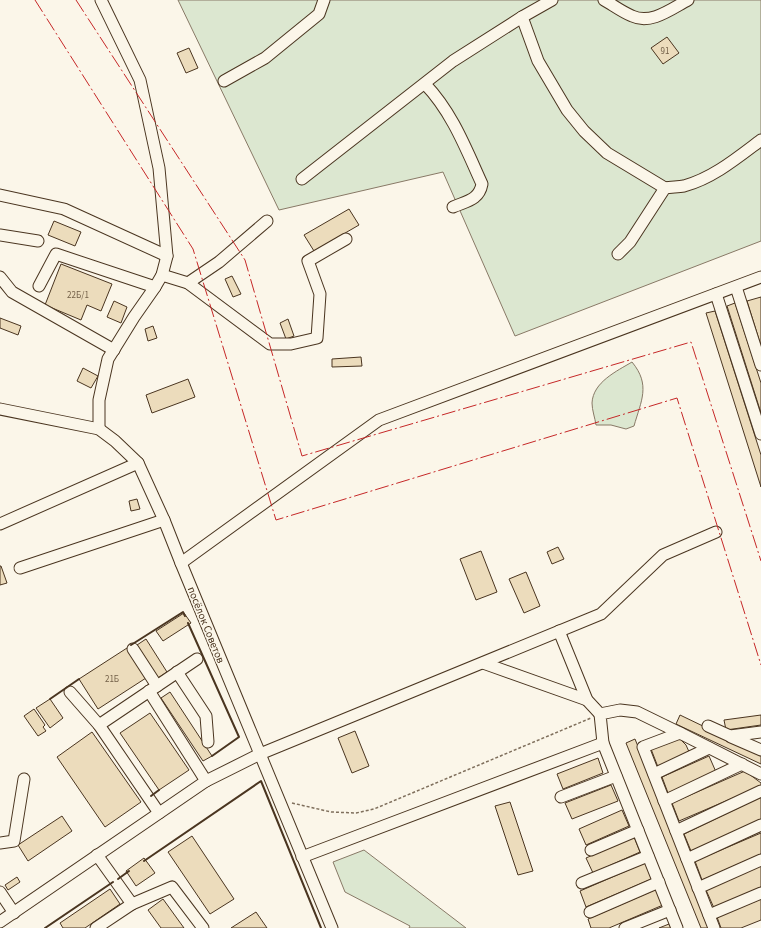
<svg xmlns="http://www.w3.org/2000/svg" width="761" height="928" font-family="'Source Sans 3',sans-serif">
<style>
.green{fill:#dce7d0;stroke:#887966}
.building{fill:#ecdcbc;stroke:#4a3520}
.lines{fill:none;stroke-linecap:round;stroke-linejoin:round}
.minor-casing{stroke:#4a3520;stroke-width:13}
.path{stroke:#7f6f5c;stroke-width:1.5;stroke-dasharray:3 2;stroke-linecap:butt}
.minor{stroke:#fbf6e9;stroke-width:11}
.wall{stroke:#4a3520;stroke-width:2}
.power{stroke:#c62828;stroke-width:1;stroke-dasharray:14 3 2 3;stroke-linecap:butt}
.labels{text-anchor:middle;dominant-baseline:central;stroke-width:3;stroke-linejoin:round;paint-order:stroke}
.number-label{font-size:9px;fill:#725f47}
.street-label{font-size:11px;fill:#4a3520;stroke:#fbf6e9}
</style>
<rect width="100%" height="100%" fill="#fbf6e9"/>
<g class="green">
<polygon points="178,0 761,0 761,241 515,336 443,172 279,210"/>
<path d="M632 362C651 385 641 401 634 426L626 429 611 425H596C595 418 592 410 592 403 593 382 617 371 632 362Z"/>
<polygon points="364,850 466,928 409,928 410,926 345,892 333,862"/>
</g>
<g class="building">
<polygon points="667,37 679,53 663,64 651,48"/>
<polygon points="189,48 198,68 186,73 177,53"/>
<polygon points="349,209 359,225 314,251 304,235"/>
<polygon points="54,221 81,232 75,246 48,235"/>
<polygon points="61,264 112,284 101,311 87,305 81,320 45,305"/>
<polygon points="232,276 241,294 233,297 225,279"/>
<polygon points="761,297 761,346 747,301"/>
<polygon points="114,301 127,307 121,323 107,317"/>
<polygon points="735,303 761,383 761,413 727,306"/>
<polygon points="715,311 761,455 761,487 706,313"/>
<polygon points="0,318 21,326 18,335 0,328"/>
<polygon points="288,319 294,336 286,339 280,323"/>
<polygon points="153,326 157,338 148,341 145,329"/>
<polygon points="361,357 362,366 332,367 332,359"/>
<polygon points="83,368 98,376 91,388 77,381"/>
<polygon points="188,379 195,397 152,413 146,395"/>
<polygon points="137,499 140,509 131,511 129,501"/>
<polygon points="558,547 564,559 552,564 547,552"/>
<polygon points="481,551 497,592 476,600 460,559"/>
<polygon points="0,566 1,566 7,583 0,585"/>
<polygon points="526,572 540,606 524,613 509,579"/>
<polygon points="184,613 191,623 163,641 156,631"/>
<polygon points="146,639 167,672 158,678 137,645"/>
<polygon points="127,648 146,678 98,709 79,679"/>
<polygon points="170,692 212,756 203,761 161,698"/>
<polygon points="50,699 63,718 50,728 36,708"/>
<polygon points="34,709 45,725 43,727 46,731 38,736 24,716"/>
<polygon points="150,713 189,770 159,790 120,733"/>
<polygon points="680,715 761,754 761,764 676,724"/>
<polygon points="761,715 761,725 726,730 724,720"/>
<polygon points="355,731 369,766 352,773 338,738"/>
<polygon points="92,732 141,802 105,827 57,757"/>
<polygon points="679,738 686,745 690,754 658,767 651,749"/>
<polygon points="635,739 711,928 701,928 626,743"/>
<polygon points="709,756 716,772 668,793 662,777"/>
<polygon points="598,758 603,773 563,789 557,774"/>
<polygon points="745,771 761,783 761,786 679,821 672,803"/>
<polygon points="611,785 618,801 572,819 565,803"/>
<polygon points="761,797 761,820 691,851 684,834"/>
<polygon points="510,802 533,871 518,875 495,806"/>
<polygon points="622,810 629,826 586,845 579,829"/>
<polygon points="62,816 72,831 28,861 18,845"/>
<polygon points="761,833 761,854 702,880 695,861"/>
<polygon points="192,836 234,899 210,914 168,852"/>
<polygon points="634,837 640,852 593,873 586,858"/>
<polygon points="144,858 155,873 136,886 126,871"/>
<polygon points="647,862 654,878 586,907 580,891"/>
<polygon points="761,865 761,887 714,908 706,890"/>
<polygon points="17,877 20,882 8,890 5,885"/>
<polygon points="110,889 120,904 85,928 63,928 60,923"/>
<polygon points="657,889 663,905 609,928 591,928 588,919"/>
<polygon points="163,899 184,928 161,928 148,910"/>
<polygon points="761,899 761,920 741,928 721,928 717,917"/>
<polygon points="256,912 267,928 231,928"/>
<polygon points="669,924 671,928 659,928"/>
</g>
<g class="lines">
<defs>
<g id="minor">
<path d="M604 0C613 5 622 12 632 16 651 25 671 9 688 0"/>
<polyline points="522,17 538,61 567,110 584,131 607,153 665,188"/>
<polyline points="224,81 265,58 319,14 324,0"/>
<path d="M425 84C452 112 466 149 482 184 479 200 467 201 453 207"/>
<polyline points="302,179 453,61 522,17 552,0"/>
<polyline points="0,195 64,209 167,256"/>
<polyline points="0,235 38,241"/>
<path d="M618 254 630 242 665 188C671 187 678 187 684 186 713 178 737 158 761 140"/>
<polyline points="162,275 188,283 270,344 291,344 317,338 320,294 308,261 346,239"/>
<polyline points="0,277 12,292 114,350"/>
<polyline points="188,283 219,262 267,221"/>
<polyline points="39,286 56,254 155,287"/>
<polyline points="736,287 761,365"/>
<polyline points="716,294 761,434"/>
<polyline points="0,409 99,429 115,441 138,463 164,520 181,563 332,928"/>
<polyline points="99,429 99,400 108,359 134,317 155,287 162,275 167,256 159,168 140,80 101,0"/>
<polyline points="0,524 138,463"/>
<polyline points="181,563 379,420 761,277"/>
<polyline points="20,568 164,520"/>
<polyline points="559,631 587,700 600,714"/>
<polyline points="133,649 157,686"/>
<polyline points="483,663 587,700"/>
<polyline points="177,672 206,716 208,742"/>
<polyline points="149,691 206,781"/>
<polyline points="70,692 99,725 159,813"/>
<polyline points="99,725 197,659"/>
<polyline points="708,726 730,736 761,732"/>
<polyline points="731,737 761,750"/>
<polyline points="603,743 600,714 620,710 637,712 680,733"/>
<polyline points="654,774 709,748"/>
<polyline points="561,797 616,776"/>
<polyline points="664,801 742,764"/>
<polyline points="676,831 761,791"/>
<polyline points="0,843 14,841 24,779"/>
<polyline points="591,850 638,830"/>
<polyline points="302,857 603,743 677,928"/>
<polyline points="687,859 761,825"/>
<polyline points="582,883 648,856"/>
<polyline points="698,888 761,860"/>
<polyline points="0,892 14,913"/>
<polyline points="132,904 172,887 203,928"/>
<polyline points="590,912 659,882"/>
<polyline points="709,915 761,893"/>
<polyline points="0,922 206,781 260,754 601,614 663,555 716,532"/>
<polyline points="96,928 132,904 97,855"/>
<polyline points="625,928 670,910"/>
<polyline points="714,928 643,747 680,733 761,774"/>
</g>
</defs>
<use href="#minor" class="minor-casing"/>
<polyline class="path" points="292,803 331,812 356,813 374,809 591,718"/>
<use href="#minor" class="minor"/>
<g class="wall">
<polyline points="188,623 239,737 212,756"/>
<polyline points="131,645 183,612 185,616"/>
<polyline points="50,699 79,679"/>
<polyline points="151,796 159,790"/>
<polyline points="144,861 261,781 321,928"/>
<polyline points="118,879 129,871"/>
<polyline points="45,928 113,882"/>
</g>
<g class="power">
<polyline points="35,0 193,249 276,520 677,398 761,665"/>
<polyline points="76,0 245,260 302,456 691,342 761,561"/>
</g>
</g>
<g class="labels">
<g class="number-label">
<text x="665" y="51">91</text>
<text x="78" y="295">22Б/1</text>
<text x="112" y="679">21Б</text>
</g>
<g class="street-label">
<text transform="translate(206 625) rotate(68)">посёлок Советов</text>
</g>
</g>
</svg>
